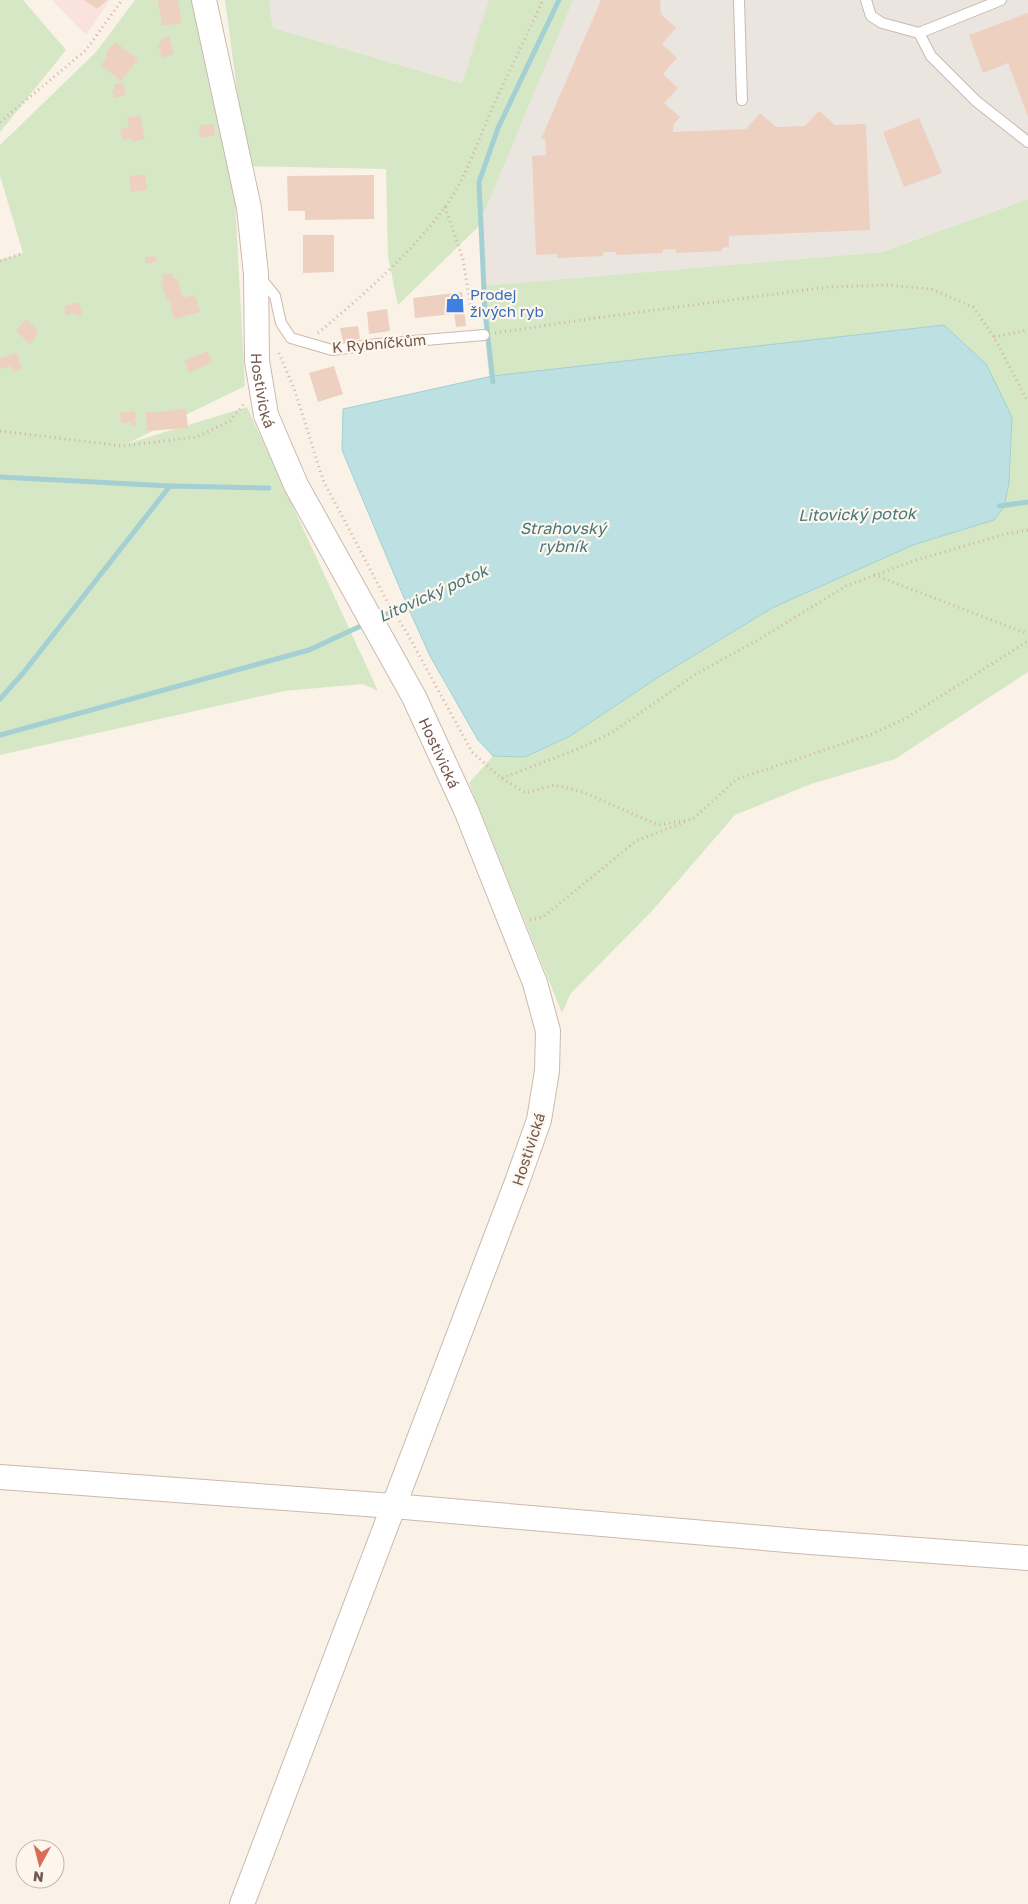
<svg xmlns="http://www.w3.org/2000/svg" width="1028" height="1904" font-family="'Golos Text',sans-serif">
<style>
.commercial{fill:#fae3dc}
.industrial{fill:#ebe5e0}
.green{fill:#d6e7c6}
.water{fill:#bde0e2;stroke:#a4cfd3}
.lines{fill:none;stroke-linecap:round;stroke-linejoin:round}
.stream{stroke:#a4cfd3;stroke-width:5}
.building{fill:#eed0c1}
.service-casing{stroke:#cbb9ae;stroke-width:12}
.tertiary-casing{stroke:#cbb9ae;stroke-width:26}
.path{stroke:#d2b3a4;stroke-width:3;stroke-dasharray:1 4;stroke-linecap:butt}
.service{stroke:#fff;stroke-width:10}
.tertiary{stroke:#fff;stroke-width:24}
.labels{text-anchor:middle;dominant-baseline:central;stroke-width:4.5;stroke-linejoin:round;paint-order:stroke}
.shop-label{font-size:15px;fill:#366cbe;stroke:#fdf6ed;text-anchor:start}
.street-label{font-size:15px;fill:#72584d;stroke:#fdf6ed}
.water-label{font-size:16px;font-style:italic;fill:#46777c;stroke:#fdf6ed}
</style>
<rect width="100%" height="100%" fill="#faf2e7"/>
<polygon class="commercial" points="52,0 110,0 86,35"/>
<g class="industrial">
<polygon points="269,0 489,0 463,83 273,28"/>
<polygon points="564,0 1028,0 1028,199 882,252 481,286 482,181"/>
</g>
<g class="green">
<polygon points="0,0 23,0 66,50 0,132"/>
<polygon points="135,0 193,0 235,200 245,386 126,444 247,407 378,691 363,684 284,691 0,755 0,260 23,253 0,176 0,145 96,52"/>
<polygon points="225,0 269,0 273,28 462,83 489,0 573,0 478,227 398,305 388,257 386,169 247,166"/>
<polygon points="1028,199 1028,672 895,759 811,784 735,815 651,912 571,993 562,1013 469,783 493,756 525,757 570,736 660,676 772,608 913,545 994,520 1004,507 1009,483 1012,417 944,325 489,377 481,286 882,252"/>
</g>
<polygon class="water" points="944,325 986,364 1012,417 1009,483 1004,507 994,520 913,545 772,608 660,676 570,736 525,757 493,756 478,740 430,656 407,605 342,450 343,409 492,376"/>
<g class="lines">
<g class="stream">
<polyline points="493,382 485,312 479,182 498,128 559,0"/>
<polyline points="0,477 170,486"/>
<polyline points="999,506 1028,502"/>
<polyline points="378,618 413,602"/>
<polyline points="0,699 24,672 170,486 269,488"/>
<polyline points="0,735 309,650 365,624"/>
</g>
</g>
<g class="building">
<polygon points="84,0 107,0 97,9"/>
<polygon points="158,0 178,0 182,23 162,26"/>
<polygon points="601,0 660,0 661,14 676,28 662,44 677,58 663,74 678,88 664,103 680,117 673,125 673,132 746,129 760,113 776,127 805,126 819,111 835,125 866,124 870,230 729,236 729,247 722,248 722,251 676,253 676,249 662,250 663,253 616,255 616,252 603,252 603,256 557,258 557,254 536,255 532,156 546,155 545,139 541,139"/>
<polygon points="1028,13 1028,117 1008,63 983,73 969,35"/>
<polygon points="169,36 174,54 162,58 158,45 161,43 160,40"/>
<polygon points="115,42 138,59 121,81 101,65 108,56 105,54"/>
<polygon points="123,82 126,95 114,98 112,91 115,90 114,85"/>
<polygon points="140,115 145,139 133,142 132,138 123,140 120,129 129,127 127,118"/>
<polygon points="919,118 942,173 904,187 883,132"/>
<polygon points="214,124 215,136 200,137 199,125"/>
<polygon points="145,174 147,190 131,192 129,176"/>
<polygon points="374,175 374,219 305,220 305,211 288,211 287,176"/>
<polygon points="303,235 334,235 334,272 303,273"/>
<polygon points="156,256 157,262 146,264 145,257"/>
<polygon points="172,273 174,279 177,278 183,298 195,295 200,312 174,319 169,298 166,299 161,282 164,281 162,275"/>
<polygon points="462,292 466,326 456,327 454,314 415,318 413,298"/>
<polygon points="79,302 82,314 77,316 76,313 66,315 64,306"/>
<polygon points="387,309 390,331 369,334 367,312"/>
<polygon points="26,319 38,330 35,333 38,335 30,344 16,331"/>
<polygon points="358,326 360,339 343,342 340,328"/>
<polygon points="208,351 212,362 189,373 184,361"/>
<polygon points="17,353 22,369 12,372 11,366 0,369 0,358"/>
<polygon points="334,366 343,394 318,402 309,373"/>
<polygon points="186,408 188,428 147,431 146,412 154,411 154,413"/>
<polygon points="135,411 136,425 131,426 131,422 121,423 120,413"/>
</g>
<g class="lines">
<defs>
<g id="service">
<polyline points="739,0 742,100"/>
<polyline points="866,0 871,16 882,23 919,33 931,56 976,101 1028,142"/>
<polyline points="919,33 1001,0"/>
<polyline points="259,276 275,296 281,323 291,338 332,350 378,344 484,335"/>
</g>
<g id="tertiary">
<path id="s1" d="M204 0 249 208 256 274 257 361 266 415 296 485 414 697 466 810 535 983 548 1031 547 1071 539 1120 517 1182 242 1904"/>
<polyline points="0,1477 393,1506 810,1542 1028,1558"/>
</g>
</defs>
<use href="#service" class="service-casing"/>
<use href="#tertiary" class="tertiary-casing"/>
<g class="path">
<polyline points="0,122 86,50 122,0"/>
<polyline points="445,207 463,259 473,323"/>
<polyline points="0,261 23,253"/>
<path d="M318 333C363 295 410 255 445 207 466 178 477 143 491 111 508 73 526 37 543 0"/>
<polyline points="495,333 595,318 828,287 886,285 931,289 973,307 994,337 1028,402"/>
<polyline points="994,337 1028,330"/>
<polyline points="279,353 295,391 323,480 388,603 407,633 472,752 501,778 526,793 554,785 583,792 658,825 693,819 737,779 872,734 906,718 1028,641"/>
<polyline points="0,431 122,446 197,437 230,421 244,404"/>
<polyline points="874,575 1028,634"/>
<polyline points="502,778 578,749 613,732 696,674 758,640 846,586 916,560 1006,534 1028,530"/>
<polyline points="530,920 543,917 636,841 685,822"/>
</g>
<use href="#service" class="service"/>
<use href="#tertiary" class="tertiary"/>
</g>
<defs>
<symbol id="shop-bare" viewBox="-9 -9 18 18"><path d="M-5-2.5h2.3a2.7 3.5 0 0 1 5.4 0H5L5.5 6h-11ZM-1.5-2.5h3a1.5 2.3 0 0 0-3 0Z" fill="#3f7fe0" stroke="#fdf6ed" stroke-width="2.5" paint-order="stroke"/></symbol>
</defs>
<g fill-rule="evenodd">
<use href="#shop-bare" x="441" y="289" width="28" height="28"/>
</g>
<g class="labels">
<g class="shop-label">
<text x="470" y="294">Prodej<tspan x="470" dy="17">živých ryb</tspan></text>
</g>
<g class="street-label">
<text transform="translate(379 343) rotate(-5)">K Rybníčkům</text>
<text stroke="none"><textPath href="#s1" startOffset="396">Hostivická</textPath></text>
<text stroke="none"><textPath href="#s1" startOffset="801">Hostivická</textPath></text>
<text transform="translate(528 1149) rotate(-72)">Hostivická</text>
</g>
<g class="water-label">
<text transform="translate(857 514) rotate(-1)">Litovický potok</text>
<text x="563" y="528">Strahovský<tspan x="563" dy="18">rybník</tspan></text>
<text transform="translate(433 593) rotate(-24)">Litovický potok</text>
</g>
</g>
<g transform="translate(40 1864) rotate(187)"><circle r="24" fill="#fdf6ed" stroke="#c5b7ad"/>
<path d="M0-4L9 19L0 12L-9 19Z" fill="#da6b57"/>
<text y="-8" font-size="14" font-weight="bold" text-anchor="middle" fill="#72584d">N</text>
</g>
</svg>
